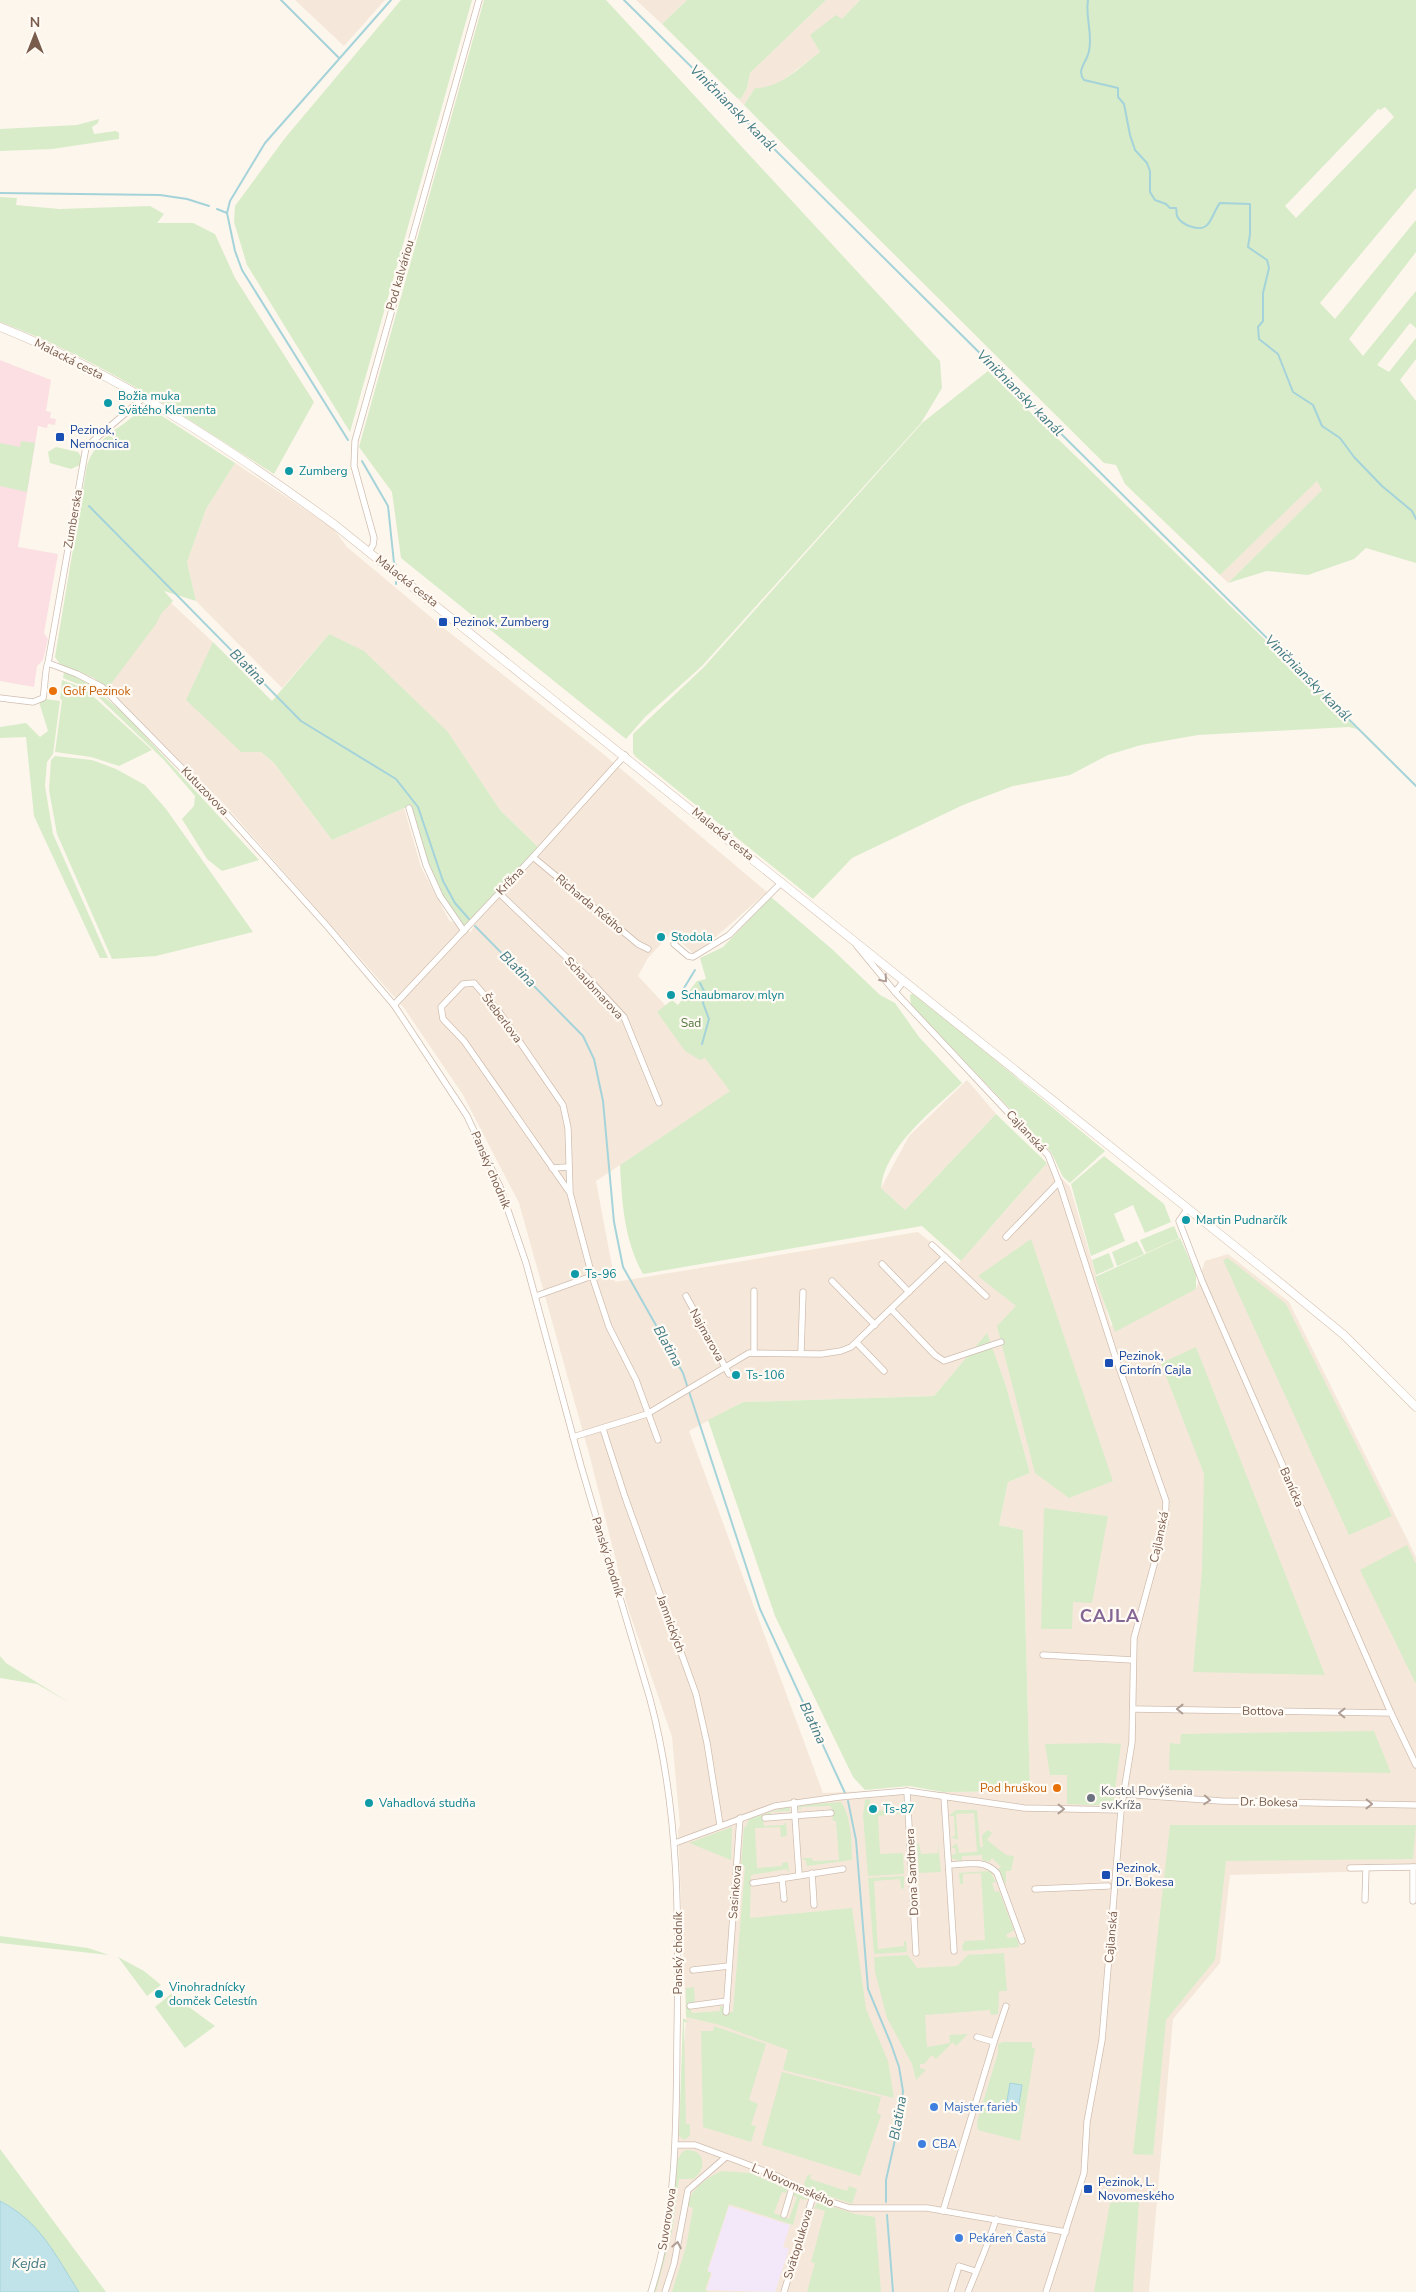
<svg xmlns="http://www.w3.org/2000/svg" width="1416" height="2292" font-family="'Nunito Sans',sans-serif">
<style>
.residential{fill:#f5e8da;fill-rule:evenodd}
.education{fill:#f3e8fa}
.medical{fill:#fbdfe3}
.green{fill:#d8ecc9;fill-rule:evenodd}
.water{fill:#bfe3e8;stroke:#a5d3da}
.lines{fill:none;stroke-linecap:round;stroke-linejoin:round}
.stream{stroke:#a5d3da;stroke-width:2}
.minor-casing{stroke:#d1beb0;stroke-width:7}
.secondary-casing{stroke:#d6c0b0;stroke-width:9}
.minor{stroke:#fff;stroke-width:5.5}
.secondary{stroke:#fff;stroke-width:8}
.oneway{stroke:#af9d94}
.culture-dot{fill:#0f9aa8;stroke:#fffaf3;stroke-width:2}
.transit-dot{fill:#1a4fb4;stroke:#fffaf3;stroke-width:2}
.food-dot{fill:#e8710a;stroke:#fffaf3;stroke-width:2}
.worship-dot{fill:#6b7280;stroke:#fffaf3;stroke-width:2}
.shop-dot{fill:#3f7fe0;stroke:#fffaf3;stroke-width:2}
.labels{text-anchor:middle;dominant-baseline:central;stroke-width:4.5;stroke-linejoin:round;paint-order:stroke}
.street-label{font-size:12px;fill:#7a5c4d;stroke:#fffaf3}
.culture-label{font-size:12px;fill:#0d838f;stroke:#fffaf3;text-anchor:start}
.transit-label{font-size:12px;fill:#164399;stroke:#fffaf3;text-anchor:start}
.food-label{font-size:12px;fill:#c56008;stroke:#fffaf3;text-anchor:start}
.park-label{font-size:12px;fill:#537a41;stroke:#fffaf3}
.worship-label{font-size:12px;fill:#5b616d;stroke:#fffaf3;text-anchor:start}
.shop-label{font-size:12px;fill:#366cbe;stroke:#fffaf3;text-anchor:start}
.water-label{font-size:14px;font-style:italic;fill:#437c86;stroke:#fffaf3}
.district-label{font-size:18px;font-weight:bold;letter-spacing:1px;fill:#846695;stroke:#fffaf3}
</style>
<rect width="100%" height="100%" fill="#fdf6ec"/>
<g class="residential">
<polygon points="295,0 385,0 344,46"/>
<polygon points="636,0 687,0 662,24"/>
<polygon points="826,0 860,0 842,19 811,35 820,52 778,84 769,88 755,88 744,105 737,98 741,99 747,88 750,73"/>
<path d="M235 463 333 528 347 547 445 629 602 753 767 892 695 955 671 933 648 958 638 976 666 1006 657 1013 705 1057 731 1091 596 1181 615 1282 918 1232 958 1264 1047 1163 1070 1187 1111 1326 1196 1289 1205 1261 1228 1254 1289 1302 1416 1557V1870L1230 1875 1220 1963 1173 2019 1149 2292H649L672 2227 686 2018 678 1830 680 1826 672 1737 627 1605 591 1461 519 1203 463 1095 404 1008 224 804 94 678 60 664 55 657 170 602 213 642 203 667 261 752 274 763 332 840 404 808 421 867 449 920 471 932 479 916 542 851 500 810 448 732 329 634 282 688 196 601 187 562 206 509ZM987 1334 1006 1386 1030 1473 1008 1482 999 1525 1023 1530 1030 1791 943 1792 909 1789 823 1793 689 1431 743 1402 934 1396Z"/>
<polygon points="1317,480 1322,490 1228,583 1220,575"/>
<polygon points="967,1080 996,1114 905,1210 881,1188 909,1136"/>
</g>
<polygon class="education" points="729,2206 790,2225 783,2247 789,2249 775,2292 707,2290 712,2273 708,2271"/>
<polygon class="medical" points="0,360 51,380 46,411 51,412 50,418 56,419 55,425 48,424 47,428 38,426 18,547 58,554 44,633 48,639 43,660 37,666 34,687 0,681"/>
<g class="green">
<polygon points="401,0 472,0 350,432 247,265 234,222 235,206 285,138"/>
<polygon points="484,0 606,0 940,361 942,388 921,423 702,666 645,717 626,739 401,558 392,492 359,447"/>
<polygon points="687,0 826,0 750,73 747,88 741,99 737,98 662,24"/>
<path d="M860 0H1416V188L1320 303 1335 319 1416 220V252L1349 339 1363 356 1416 291V328L1410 323 1377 365 1389 372 1416 338V359L1400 380 1416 401V563L1366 548 1354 559 1308 575 1267 571 1228 583 1322 490 1317 481 1220 575 1125 484 1116 465 1104 463 744 105 755 88C781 88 800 67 820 52L810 35 836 15 842 19ZM1385 107 1394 117 1296 218 1285 206 1378 109 1380 110Z"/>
<polygon points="99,119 98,123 92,127 94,134 116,131 119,133 119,139 52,149 0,151 0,129 77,125"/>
<path d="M0 197 17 198 16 205 59 209 150 206 164 214 157 223H193L215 234 235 278 314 402 274 474C186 418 98 358 0 322Z"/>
<polygon points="988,371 1357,729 1349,727 1198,735 1141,745 1108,755 1070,775 1013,786 963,805 852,858 813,899 636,757 633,753 633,734 704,667 922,423"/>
<path d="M148 407 235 463 206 509 187 562 196 601 164 591 173 601 161 614 156 624 107 689 94 678 60 664 55 657 87 465C94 446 105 436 122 425 132 418 137 411 148 407Z"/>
<polygon points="21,441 35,443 27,492 0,486 0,443 20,447"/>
<polygon points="56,447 78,452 82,458 80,465 71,469 50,463 48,452"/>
<polygon points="329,634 364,651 448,732 500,810 542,851 464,930 440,896 409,808 404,808 332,840 274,763 261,752 241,752 186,700 213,642 272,701"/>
<polygon points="64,672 85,681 125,714 259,860 222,871 207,859 182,819 194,806 195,796 164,760 90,689 63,678"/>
<polygon points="62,680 84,688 152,750 119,766 91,757 55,752 62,700 60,699"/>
<polygon points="45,699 60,701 53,754 47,762 45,786 53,834 108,958 100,958 34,816 26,737 0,738 0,727 26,723 40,737 48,731 39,702"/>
<polygon points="55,756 92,760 116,769 145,785 166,809 253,932 156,956 112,959 57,834 49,790 51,760"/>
<path d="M771 897 833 950 880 995 895 1003 919 1037 962 1083C934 1109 884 1148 881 1188L905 1210 996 1114 1047 1163 961 1261 922 1226 643 1274C624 1240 622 1202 620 1165L730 1091 705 1058 700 1060 685 1051 657 1012 672 1000 678 1005 697 981 706 979 700 958 723 947Z"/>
<polygon points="914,993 1105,1151 1070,1183 1063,1177 1051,1152 911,1005 910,995"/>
<polygon points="1104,1156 1164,1204 1171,1222 1145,1233 1133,1205 1114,1214 1125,1241 1091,1256 1071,1184"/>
<polygon points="1174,1226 1179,1238 1146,1253 1140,1240"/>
<polygon points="1180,1238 1196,1274 1196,1289 1115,1332 1095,1277"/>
<polygon points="1031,1239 1113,1481 1069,1498 1035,1473 997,1326 1016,1306 978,1276"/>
<polygon points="1137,1241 1144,1254 1117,1266 1112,1252"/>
<polygon points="1109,1253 1114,1267 1096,1275 1092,1260"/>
<polygon points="1228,1258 1286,1304 1392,1516 1349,1535 1223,1260"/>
<polygon points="987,1333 1006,1386 1030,1473 1008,1482 999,1525 1023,1530 1030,1791 943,1792 909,1786 865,1790 853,1777 775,1616 708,1420 743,1402 934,1396"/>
<polygon points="1196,1347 1325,1675 1193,1672 1202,1570 1204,1474 1161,1363"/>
<polygon points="1044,1508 1108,1516 1092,1603 1073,1602 1072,1629 1041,1629"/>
<polygon points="1407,1545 1416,1564 1416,1684 1360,1570"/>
<polygon points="0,1656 6,1663 70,1703 37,1684 0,1678"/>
<polygon points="1374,1731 1391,1773 1169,1770 1170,1743 1180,1744 1181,1734"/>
<polygon points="1102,1743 1121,1744 1113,1806 1067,1804 1067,1775 1050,1775 1045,1744"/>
<polygon points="870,1799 871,1811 903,1810 906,1813 878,1816 880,1854 903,1853 904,1874 868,1876 863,1815 865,1800"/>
<path d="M841 1802C851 1817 852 1841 852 1860L807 1866 806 1861 802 1858H812L813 1861 839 1860 836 1821H833L831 1806 801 1807V1810L798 1808 801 1805Z"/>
<polygon points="787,1807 790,1809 789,1814 789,1811 771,1812 771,1817 763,1818 764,1826 784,1825 786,1822 787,1836 781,1837 780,1827 755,1828 757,1868 782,1866 782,1863 788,1862 789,1874 787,1869 751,1875 750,1918 852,1908 866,2009 888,2061 894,2098 783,2070 788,2050 720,2025 686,2017 686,1988 694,1987 695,2002 689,2003 692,2013 720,2011 720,2006 723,2007 723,2013 733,2012 745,1867 741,1866 744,1827 746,1827 749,1819"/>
<polygon points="956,1810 977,1810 980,1847 983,1847 982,1835 988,1830 992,1833 987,1840 1006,1855 1014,1856 1011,1871 1006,1871 1006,1884 997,1870 1001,1867 992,1858 989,1862 982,1860 982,1855 962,1856 962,1861 953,1859 951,1855 956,1854 955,1848 951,1848 957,1843 959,1853 977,1852 974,1813 956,1814 958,1840 951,1837 955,1836 954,1816 949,1816"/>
<polygon points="1170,1825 1416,1825 1413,1859 1226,1861 1215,1960 1166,2020 1153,2155 1133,2154"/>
<polygon points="732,1827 731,1860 689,1843 729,1828"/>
<polygon points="938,1843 941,1872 919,1873 917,1844 919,1844 921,1854 938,1853"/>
<polygon points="990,1871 996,1882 992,1883 995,1892 999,1891 1014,1930 1006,1935 1008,1938 1017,1937 1019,1947 963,1951 962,1946 965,1941 985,1940 981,1873 963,1874 963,1884 960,1884 959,1873"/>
<polygon points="904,1876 904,1888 901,1889 900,1879 874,1881 878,1949 904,1946 904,1941 906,1941 907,1952 874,1954 868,1878"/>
<polygon points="0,1936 88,1948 109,1955 0,1943"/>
<polygon points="1004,1953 1007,1991 999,1991 998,2014 991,2015 990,2010 925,2015 927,2047 950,2043 949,2035 968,2034 956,2046 953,2042 936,2059 932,2055 924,2064 920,2064 920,2068 926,2070 916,2080 912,2064 887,2018 875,1972 874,1957 908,1955 917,1968 957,1966 968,1955"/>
<polygon points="118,1957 144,1971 161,1985 147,1996"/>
<polygon points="171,1994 215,2026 185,2048 155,2007"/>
<polygon points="683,2018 689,2022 684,2022 686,2124 690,2124 690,2135 685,2140 679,2136"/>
<polygon points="714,2026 766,2044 749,2100 758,2104 751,2125 756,2126 751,2142 703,2127 701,2031 713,2031"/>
<polygon points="1003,2042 1032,2042 1032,2048 1035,2048 1020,2141 978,2130 977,2122 998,2053 998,2044"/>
<polygon points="782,2072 881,2097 877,2113 881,2115 860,2176 762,2145"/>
<polygon points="0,2149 106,2292 79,2292 13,2208 0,2201"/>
<path d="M686 2150C706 2149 707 2170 693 2179H679L672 2232 656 2292H654L670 2230 677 2161 682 2152Z"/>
<path d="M722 2171 750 2173 787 2189 786 2193 782 2192 774 2213 789 2219 797 2197 792 2195 794 2192 809 2200 800 2199 793 2225 729 2204 707 2271 711 2273 705 2290 709 2292H672L686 2247 693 2208 687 2206C691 2189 706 2178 722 2171Z"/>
<polygon points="811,2174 810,2179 847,2191 849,2186 857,2189 852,2204 806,2188 804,2184 807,2176"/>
<polygon points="1139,2201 1133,2292 1094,2292 1110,2203"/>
<polygon points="818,2202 855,2214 875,2217 881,2292 807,2292 815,2263 811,2262 825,2211 814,2208"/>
</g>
<g class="water">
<polygon points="1010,2083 1022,2085 1018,2110 1006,2107"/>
<path d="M0 2201C41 2222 55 2255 79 2292H0Z"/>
</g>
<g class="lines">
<g class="stream">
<polyline points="281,0 339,58"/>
<polyline points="624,0 1416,786"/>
<path d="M1088 0C1085 18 1093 33 1089 51 1087 62 1076 70 1084 80L1118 88V97L1124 104 1130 135 1135 150 1147 163 1150 171V192L1155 200 1166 204 1170 208H1176C1177 211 1176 213 1177 216 1181 225 1201 233 1208 224 1213 218 1215 209 1220 203L1250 204V234L1248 247 1267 260 1269 268 1263 293V321L1258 327 1259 339 1278 354 1293 392 1313 405 1322 426 1340 438 1354 457 1382 486 1412 511 1416 519"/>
<polyline points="0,193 160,195 187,199 209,206"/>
<polyline points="217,209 227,213"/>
<polyline points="348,440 242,270 235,251 227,213 230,201 265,143 391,0"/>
<polyline points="362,461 388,506 394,563 396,565"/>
<polyline points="89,506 301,721 396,779 418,807 443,881 455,903 469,919"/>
<polyline points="396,584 396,582"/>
<polyline points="475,926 583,1036 594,1059 603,1101 614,1222 623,1267 683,1373 760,1609 845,1793"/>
<polyline points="700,983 705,993 703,1003 709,1019 702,1044"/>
<polyline points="684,988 695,970"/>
<polyline points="848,1801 856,1840 868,1989 891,2044 899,2067 903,2091 901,2113 886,2180 886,2202"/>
<polyline points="887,2215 893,2292"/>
</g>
<defs>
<g id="minor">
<polyline points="369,552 373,545 374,538 354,466 355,441 479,0"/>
<path d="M48 663 77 674 102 687 224 811 327 926 394 1005 467 1116 500 1187 526 1263 581 1466 650 1699C680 1812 679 1922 677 2037 676 2123 678 2209 651 2292"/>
<path d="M0 698 33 702 43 698C45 689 45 667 48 663L86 447 142 399"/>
<polyline points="409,808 426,865 440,896 464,931"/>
<polyline points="533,857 638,944 648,949"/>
<polyline points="499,893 585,975 624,1017 659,1103"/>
<polyline points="674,944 688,956 693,957 729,935 782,882"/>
<polyline points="857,946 895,992 1048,1155 1061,1188 1115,1356 1166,1501 1165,1524 1134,1638 1132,1742 1121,1810 1102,2040 1087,2122 1084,2173 1046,2292"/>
<polyline points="895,992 904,981"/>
<polyline points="394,1005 533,857 625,755"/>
<polyline points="552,1168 568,1167"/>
<polyline points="570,1193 568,1128 563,1105 500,1013 474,983 463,984 441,1007 443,1019 464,1041 570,1193 592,1276 609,1327 636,1380 658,1440"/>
<polyline points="1188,1208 1179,1221 1202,1281 1391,1713 1416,1765"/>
<polyline points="1006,1237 1059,1182"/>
<polyline points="932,1245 945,1257"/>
<polyline points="882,1264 909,1292"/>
<polyline points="832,1281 875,1325"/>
<polyline points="536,1296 592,1276"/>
<polyline points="686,1296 729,1374"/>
<polyline points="891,1309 935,1355 944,1361 1001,1342"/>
<polyline points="857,1343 884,1371"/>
<polyline points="801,1352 803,1292"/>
<polyline points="754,1353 754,1291"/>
<polyline points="603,1429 625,1497 696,1694 707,1743 720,1825"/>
<polyline points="573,1437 647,1414 749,1353 821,1354 841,1351 851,1347 945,1257 986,1296"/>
<polyline points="1043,1655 1133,1660"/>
<polyline points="1134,1709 1391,1713"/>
<polyline points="907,1791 916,1953"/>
<polyline points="1123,1794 1221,1801 1416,1805"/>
<polyline points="944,1796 954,1951"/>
<polyline points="794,1802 799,1875"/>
<polyline points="765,1818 831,1813"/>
<polyline points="675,1843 775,1806 839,1797 907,1791 1024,1808 1121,1810"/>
<path d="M949 1865C967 1864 984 1859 997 1873L1022 1941"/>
<polyline points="1350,1868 1416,1867"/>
<polyline points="812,1873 814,1905"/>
<polyline points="782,1878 784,1899"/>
<polyline points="753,1883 843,1869"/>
<polyline points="1035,1889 1108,1886"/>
<polyline points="1365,1900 1366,1868"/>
<polyline points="1413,1901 1413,1867"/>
<polyline points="693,1970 729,1966"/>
<polyline points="690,2006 727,2001"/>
<polyline points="726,2012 740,1818"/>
<polyline points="994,2042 1006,2006"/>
<polyline points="676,2145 695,2145 741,2162 777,2176 813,2196 850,2208 927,2208 1066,2232"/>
<polyline points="943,2211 994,2042 977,2037"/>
<polyline points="784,2215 793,2185"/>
<polyline points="665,2292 674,2264 688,2190 726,2157"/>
<polyline points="784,2292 813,2196"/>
<polyline points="951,2292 959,2266 975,2271"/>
<path d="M968 2292C978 2267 988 2245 996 2219"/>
</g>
<path id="secondary" d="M0 327C116 373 234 451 335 525L1277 1280 1344 1335 1416 1407"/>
</defs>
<use href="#minor" class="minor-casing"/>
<use href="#secondary" class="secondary-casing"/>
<use href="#minor" class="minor"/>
<use href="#secondary" class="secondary"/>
</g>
<defs><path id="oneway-chevron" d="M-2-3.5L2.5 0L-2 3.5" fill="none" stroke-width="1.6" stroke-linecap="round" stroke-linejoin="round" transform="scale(1.25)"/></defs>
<g class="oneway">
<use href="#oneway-chevron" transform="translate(884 979) rotate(49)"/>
<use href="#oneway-chevron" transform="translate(1180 1709) rotate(-179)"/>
<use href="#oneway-chevron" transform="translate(1342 1713) rotate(-179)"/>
<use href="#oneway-chevron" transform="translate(1207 1800) rotate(4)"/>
<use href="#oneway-chevron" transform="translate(1369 1804) rotate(1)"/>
<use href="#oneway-chevron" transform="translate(1061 1809) rotate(1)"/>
<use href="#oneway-chevron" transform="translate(677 2245) rotate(-79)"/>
</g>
<g class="culture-dot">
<circle cx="108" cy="403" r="5"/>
<circle cx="289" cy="471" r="5"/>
<circle cx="661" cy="937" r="5"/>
<circle cx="671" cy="995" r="5"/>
<circle cx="1186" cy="1220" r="5"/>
<circle cx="575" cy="1274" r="5"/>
<circle cx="736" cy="1375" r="5"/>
<circle cx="369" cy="1803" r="5"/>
<circle cx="873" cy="1809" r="5"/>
<circle cx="159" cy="1994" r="5"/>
</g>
<g class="transit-dot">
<rect x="55" y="432" width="10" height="10" rx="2.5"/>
<rect x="438" y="617" width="10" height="10" rx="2.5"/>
<rect x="1104" y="1358" width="10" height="10" rx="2.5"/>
<rect x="1101" y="1870" width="10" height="10" rx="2.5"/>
<rect x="1083" y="2184" width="10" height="10" rx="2.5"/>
</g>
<g class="food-dot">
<circle cx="53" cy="691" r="5"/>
<circle cx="1057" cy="1788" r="5"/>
</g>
<circle class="worship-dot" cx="1091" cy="1798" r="5"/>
<g class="shop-dot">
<circle cx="934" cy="2107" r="5"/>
<circle cx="922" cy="2144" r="5"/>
<circle cx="959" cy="2238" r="5"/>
</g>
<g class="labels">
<g class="street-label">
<text transform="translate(400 275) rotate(-74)">Pod kalváriou</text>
<text transform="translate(69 359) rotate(27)">Malacká cesta</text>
<text transform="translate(73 519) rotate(-80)">Zumberska</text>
<text transform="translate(407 581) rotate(38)">Malacká cesta</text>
<text transform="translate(205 791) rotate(46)">Kutuzovova</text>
<text transform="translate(723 834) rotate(39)">Malacká cesta</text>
<text transform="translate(510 881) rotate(-46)">Krížna</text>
<text transform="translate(590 904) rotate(40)">Richarda Rétiho</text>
<text transform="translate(594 988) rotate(47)">Schaubmarova</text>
<text transform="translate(502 1018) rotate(53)">Šteberlova</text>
<text transform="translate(1026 1131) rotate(47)">Cajlanská</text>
<text transform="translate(491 1170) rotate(67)">Panský chodník</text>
<text transform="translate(707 1335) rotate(61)">Najmarova</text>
<text transform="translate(1292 1487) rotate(66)">Banícka</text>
<text transform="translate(1159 1537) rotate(-78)">Cajlanská</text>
<text transform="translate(608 1557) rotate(73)">Panský chodník</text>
<text transform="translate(671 1624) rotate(70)">Jamnických</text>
<text transform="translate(1263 1711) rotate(1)">Bottova</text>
<text transform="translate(1269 1802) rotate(1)">Dr. Bokesa</text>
<text transform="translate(912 1872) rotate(-93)">Dona Sandtnera</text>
<text transform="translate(735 1892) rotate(-85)">Sasinkova</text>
<text transform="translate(1111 1937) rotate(-85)">Cajlanská</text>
<text transform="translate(678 1953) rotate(-90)">Panský chodník</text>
<text transform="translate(793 2185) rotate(24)">L. Novomeského</text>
<text transform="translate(667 2219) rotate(-81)">Suvorovova</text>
<text transform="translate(798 2244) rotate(-73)">Svätoplukova</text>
</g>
<g class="culture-label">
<text x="118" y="396">Božia muka<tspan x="118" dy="14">Svätého Klementa</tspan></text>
<text x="299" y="471">Zumberg</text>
<text x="671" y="937">Stodola</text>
<text x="681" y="995">Schaubmarov mlyn</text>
<text x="1196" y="1220">Martin Pudnarčík</text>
<text x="585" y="1274">Ts-96</text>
<text x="746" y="1375">Ts-106</text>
<text x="379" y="1803">Vahadlová studňa</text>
<text x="883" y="1809">Ts-87</text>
<text x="169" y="1987">Vinohradnícky<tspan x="169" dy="14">domček Celestín</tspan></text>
</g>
<g class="transit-label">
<text x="70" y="430">Pezinok,<tspan x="70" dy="14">Nemocnica</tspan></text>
<text x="453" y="622">Pezinok, Zumberg</text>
<text x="1119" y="1356">Pezinok,<tspan x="1119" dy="14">Cintorín Cajla</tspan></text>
<text x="1116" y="1868">Pezinok,<tspan x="1116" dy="14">Dr. Bokesa</tspan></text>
<text x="1098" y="2182">Pezinok, L.<tspan x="1098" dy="14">Novomeského</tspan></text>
</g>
<g class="food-label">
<text x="63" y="691">Golf Pezinok</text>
<text x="1047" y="1788" text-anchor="end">Pod hruškou</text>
</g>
<g class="park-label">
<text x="691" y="1023">Sad</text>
</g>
<g class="worship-label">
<text x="1101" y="1791">Kostol Povýšenia<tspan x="1101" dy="14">sv.Kríža</tspan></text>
</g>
<g class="shop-label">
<text x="944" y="2107">Majster farieb</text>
<text x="932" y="2144">CBA</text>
<text x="969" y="2238">Pekáreň Častá</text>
</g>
<g class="water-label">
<text transform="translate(733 108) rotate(45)">Viničniansky kanál</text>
<text transform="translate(1020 393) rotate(45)">Viničniansky kanál</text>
<text transform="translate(248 667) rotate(45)">Blatina</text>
<text transform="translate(1308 678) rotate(45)">Viničniansky kanál</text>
<text transform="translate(518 969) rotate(45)">Blatina</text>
<text transform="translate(668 1346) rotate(61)">Blatina</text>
<text transform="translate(813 1723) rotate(65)">Blatina</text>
<text transform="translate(898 2118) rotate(-80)">Blatina</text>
<text x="29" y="2263">Kejda</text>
</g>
<g class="district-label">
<text x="1110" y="1616">CAJLA</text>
</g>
</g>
<g transform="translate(35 35)" stroke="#fffaf3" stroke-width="4" paint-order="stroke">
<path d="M0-4L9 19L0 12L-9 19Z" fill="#7a5c4d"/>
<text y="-8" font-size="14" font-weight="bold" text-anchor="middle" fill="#7a5c4d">N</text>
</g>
</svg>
